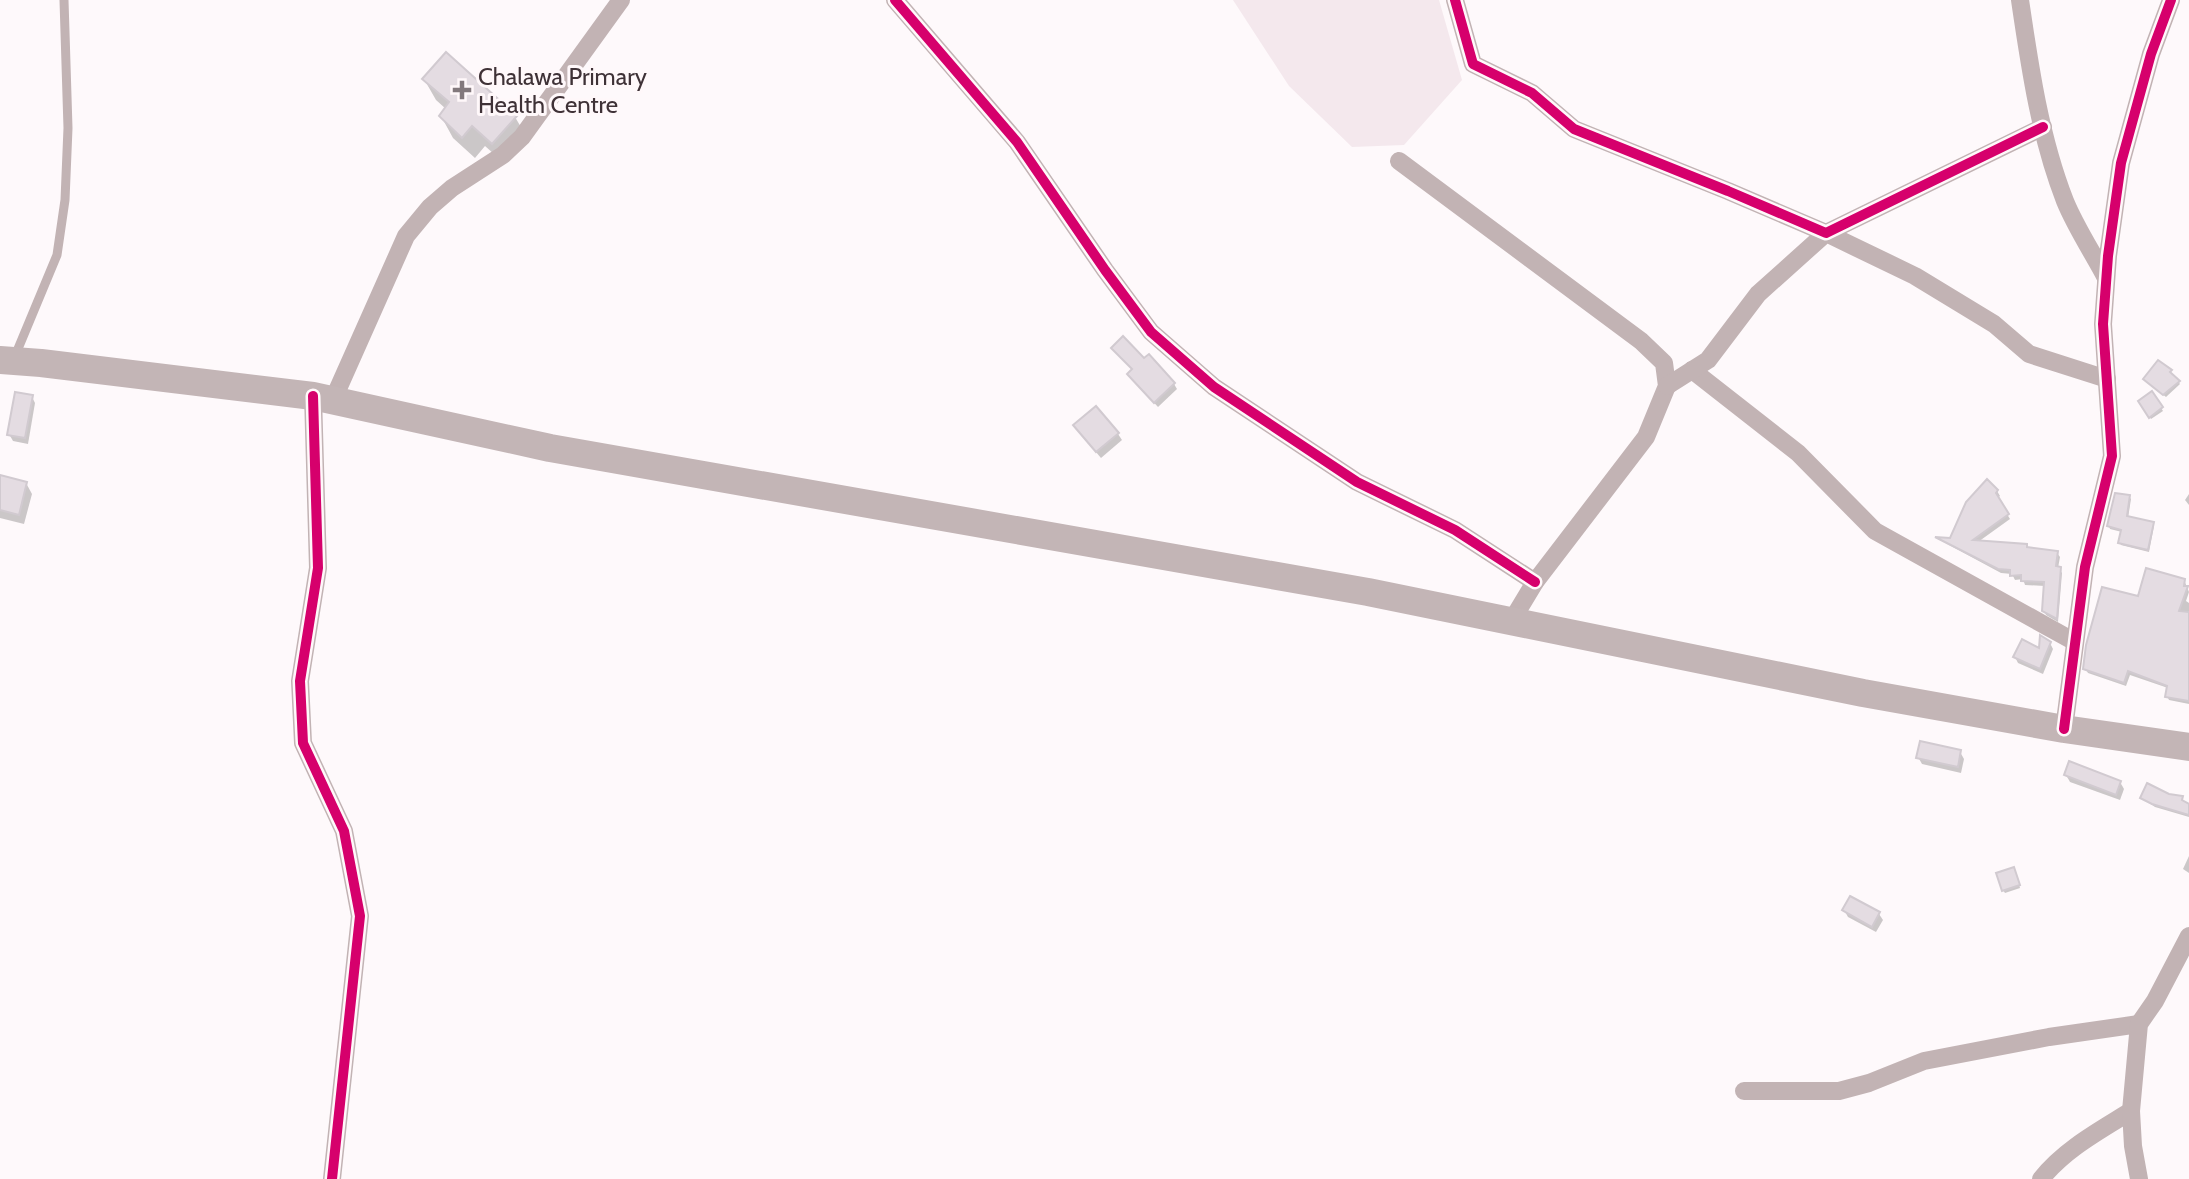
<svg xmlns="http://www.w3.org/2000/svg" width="2189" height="1179" font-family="Cabin,sans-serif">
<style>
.built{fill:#f4e8ed}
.shadow{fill:#0003}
.building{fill:#e4dce2;stroke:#d1cad0;stroke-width:2}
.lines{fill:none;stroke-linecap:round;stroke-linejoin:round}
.lane{stroke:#c2b3b4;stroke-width:9}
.street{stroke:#c2b3b4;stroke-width:18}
.primary{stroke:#c3b5b6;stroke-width:28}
.cycleway-casing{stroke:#fff8fa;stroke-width:15}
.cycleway{stroke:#d6006c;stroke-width:10}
.poi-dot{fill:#82787c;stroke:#fff8fa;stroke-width:2.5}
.labels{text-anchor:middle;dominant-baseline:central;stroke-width:6;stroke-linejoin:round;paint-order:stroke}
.poi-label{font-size:24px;fill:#3f3237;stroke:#fff8fa;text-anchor:start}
</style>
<rect width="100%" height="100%" fill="#fef9fb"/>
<polygon class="built" points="1233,0 1439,0 1462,80 1404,145 1352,147 1289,86"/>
<g class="shadow">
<polygon points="424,79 515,117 528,139 505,164 485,146 475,158 453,138 441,116 446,109 436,100"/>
<polygon points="1113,348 1144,360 1174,384 1177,389 1158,407 1133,380 1133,370"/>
<polygon points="2170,372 2180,384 2166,397 2145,380"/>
<polygon points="2152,394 2163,411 2151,419 2140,402"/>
<polygon points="32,397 35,403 28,444 13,441 9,434"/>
<polygon points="1079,432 1118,434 1122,440 1101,458"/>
<polygon points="0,477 26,483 32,494 24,524 0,518"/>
<polygon points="1997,491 2000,496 1997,498 2010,519 1978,542 2057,553 2060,557 2058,568 2062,573 2058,622 2046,615 2044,610 2045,586 2025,585 2023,579 2015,580 2012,574 2001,573 1938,539 1951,540"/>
<polygon points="2189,494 2189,505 2185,500"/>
<polygon points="2129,497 2131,499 2128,518 2152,524 2154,526 2149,552 2121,545 2120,542 2122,532 2110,529 2109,526"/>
<polygon points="2184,580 2189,592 2186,601 2189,603 2189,704 2169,700 2167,696 2168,688 2130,675 2126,686 2088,673 2085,668 2140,598"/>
<polygon points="2050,643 2053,649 2043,674 2018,663 2015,657 2040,651"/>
<polygon points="1960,752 1964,759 1961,773 1922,764 1918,757"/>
<polygon points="2066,775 2120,782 2124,789 2120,800 2070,782"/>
<polygon points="2168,795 2182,797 2183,802 2189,805 2189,817 2155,807 2142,798"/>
<polygon points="2189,856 2189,873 2183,869"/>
<polygon points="2015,872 2020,888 2005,893 2003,890"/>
<polygon points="1844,910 1879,914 1883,920 1876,932 1848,917"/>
</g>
<g class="building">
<polygon points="446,52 517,116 492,144 472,126 462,138 439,116 449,102 422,79"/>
<polygon points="1123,336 1144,358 1149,354 1175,383 1154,403 1127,374 1132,369 1111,348"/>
<polygon points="2158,360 2172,370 2170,372 2180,381 2163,395 2143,379"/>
<polygon points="2152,391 2163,407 2149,418 2138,401"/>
<polygon points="15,392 33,395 25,438 7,435"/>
<polygon points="1096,406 1119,433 1096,452 1073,425"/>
<polygon points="0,475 27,482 19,515 0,510"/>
<polygon points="1987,479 1998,490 1996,493 2009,514 1973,540 2027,544 2027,547 2058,551 2056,566 2061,567 2057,619 2042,611 2044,582 2021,581 2021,575 2010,576 2010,570 1998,569 1935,537 1950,538 1966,502"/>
<polygon points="2115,493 2130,495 2127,516 2154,522 2148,550 2118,543 2121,530 2107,526"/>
<polygon points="2146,568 2185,579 2184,586 2188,586 2179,611 2189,612 2189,701 2165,697 2167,686 2128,671 2124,683 2083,669 2086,645 2102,587 2138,596"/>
<polygon points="2040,635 2051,642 2040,669 2013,657 2022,639 2039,648"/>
<polygon points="1920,741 1961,750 1958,767 1916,758"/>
<polygon points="2069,761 2121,781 2116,795 2064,775"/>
<polygon points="2147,783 2169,794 2183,796 2182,800 2189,804 2189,815 2152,804 2140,798"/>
<polygon points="2014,867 2020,885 2002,891 1996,873"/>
<polygon points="1850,896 1880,912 1872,927 1842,910"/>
</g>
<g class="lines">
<polyline class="lane" points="15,356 57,255 65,200 68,128 64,0"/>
<g class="street">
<polyline points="895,0 1017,142 1105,270 1151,332 1214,387 1357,482 1455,530 1535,582"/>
<polyline points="1455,0 1473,64 1532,93 1574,129 1728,191 1826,233 2043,127"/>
<path d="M2020 0C2030 68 2040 137 2065 201 2076 228 2093 253 2106 278"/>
<polyline points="1399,161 1641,341 1664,363 1667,386 1646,437 1535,582 1511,622"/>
<polyline points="1692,370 1798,453 1875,531 2075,642"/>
<polyline points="1667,386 1708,360 1758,294 1826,233 1915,276 1994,324 2029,354 2107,379"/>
<polyline points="313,396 318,568 300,681 303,743 344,831 360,916 332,1179"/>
<polyline points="333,400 406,236 430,207 452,188 503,155 522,137 621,0"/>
<polyline points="2064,729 2085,567 2112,456 2103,324 2108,256 2121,163 2151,54 2171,0"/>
<polyline points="1744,1091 1839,1091 1869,1083 1924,1061 2049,1037 2139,1024"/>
<path d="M2041 1179C2065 1149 2099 1131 2131 1111"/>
<polyline points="2139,1179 2133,1146 2131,1111 2139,1024 2155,1001 2189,936"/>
</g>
<polyline class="primary" points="0,360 41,363 313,396 550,448 1368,592 1863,693 2064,729 2189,747"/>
<defs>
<g id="cycleway">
<polyline points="895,0 1017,142 1105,270 1151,332 1214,387 1357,482 1455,530 1535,582"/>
<polyline points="1455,0 1473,64 1532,93 1574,129 1728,191 1826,233 2043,127"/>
<polyline points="313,396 318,568 300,681 303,743 344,831 360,916 332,1179"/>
<polyline points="2064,729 2085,567 2112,456 2103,324 2108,256 2121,163 2151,54 2171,0"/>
</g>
</defs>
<use href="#cycleway" class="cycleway-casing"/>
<use href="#cycleway" class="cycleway"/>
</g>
<path class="poi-dot" d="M458.5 79.5h7v7h7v7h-7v7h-7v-7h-7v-7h7z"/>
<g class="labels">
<g class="poi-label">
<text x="478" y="76">Chalawa Primary<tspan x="478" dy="28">Health Centre</tspan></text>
</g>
</g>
</svg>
